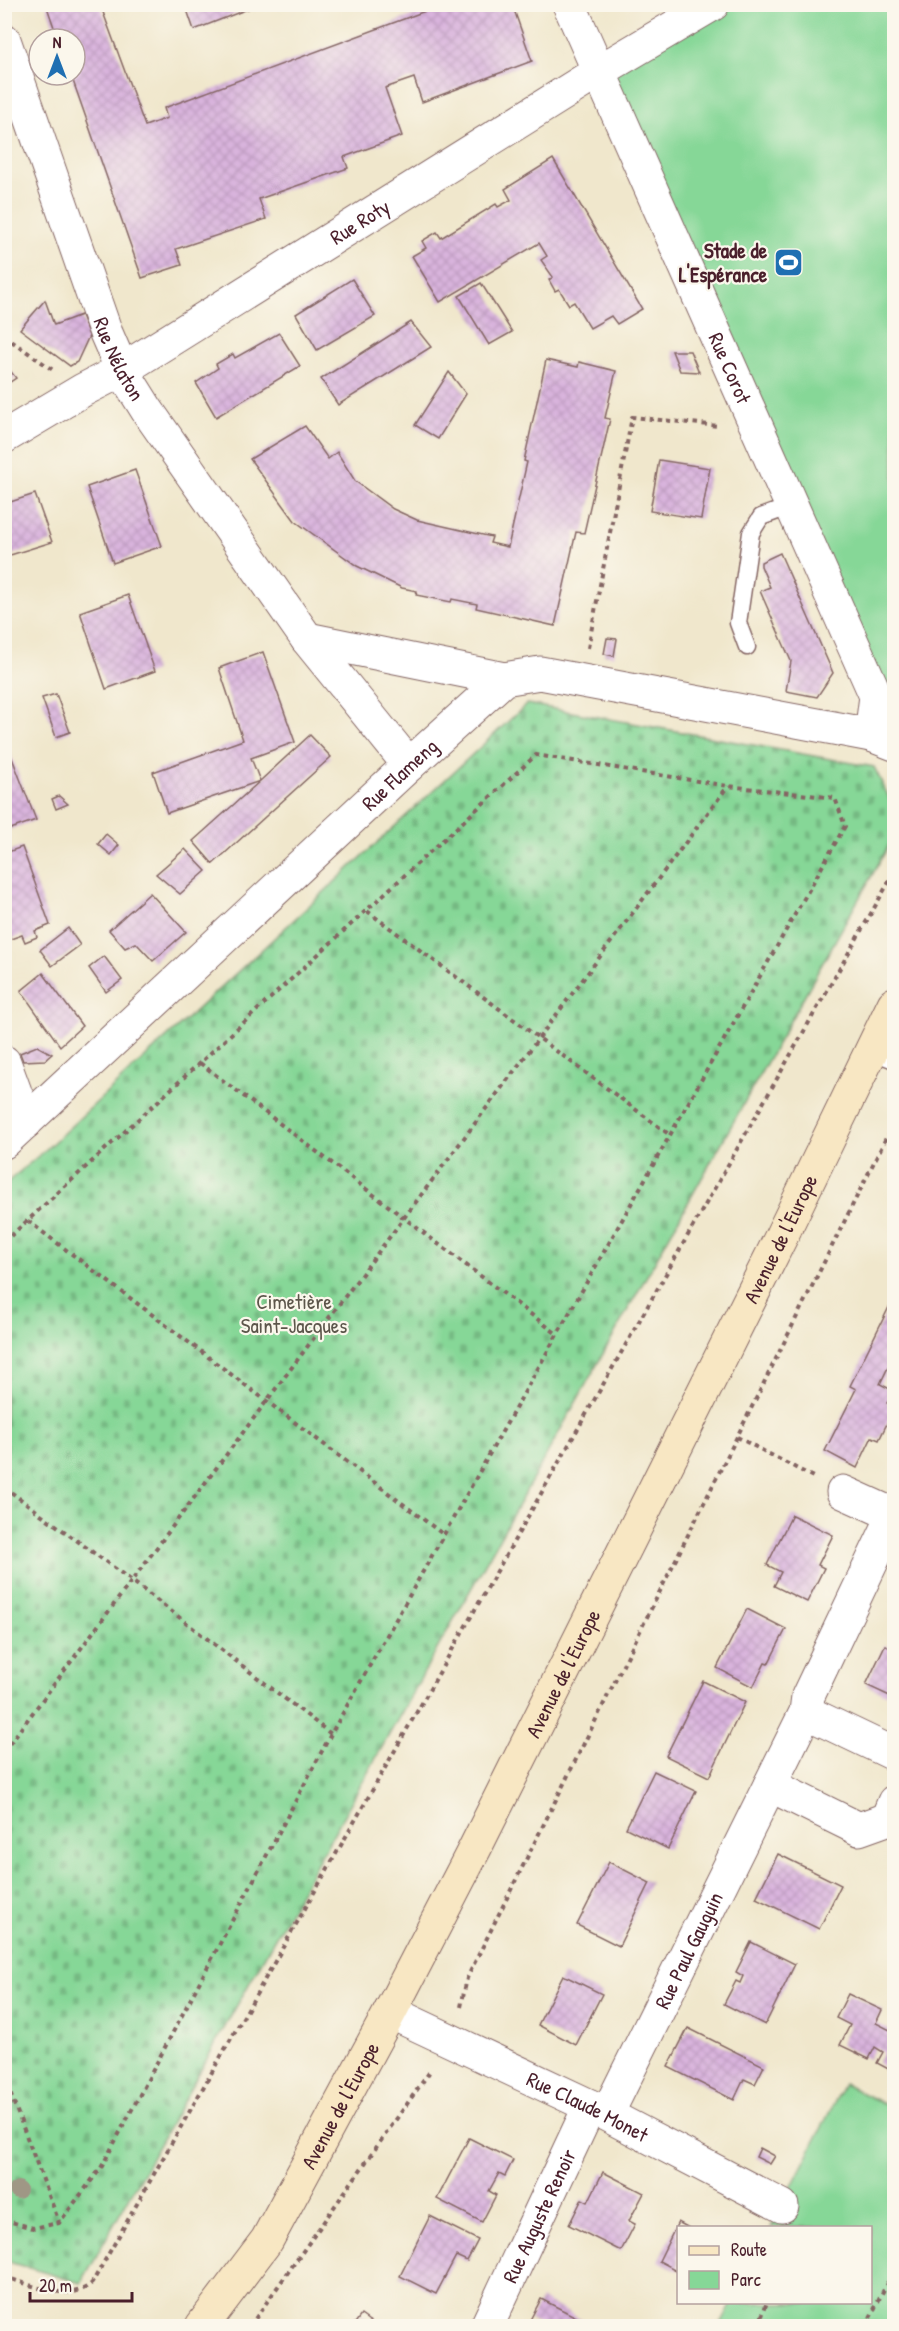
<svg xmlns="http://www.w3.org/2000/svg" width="899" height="2331" font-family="'Patrick Hand',sans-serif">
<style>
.green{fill:#86d797;stroke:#687b61;stroke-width:1.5}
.cemetery{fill:url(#cemetery-stones);stroke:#687b61;stroke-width:1.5}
.building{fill:url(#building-cross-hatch)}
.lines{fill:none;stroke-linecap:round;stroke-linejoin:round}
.service-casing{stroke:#846563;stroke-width:19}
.minor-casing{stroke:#846563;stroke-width:35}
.secondary-casing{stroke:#846563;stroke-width:35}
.path{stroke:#846563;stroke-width:4;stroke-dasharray:4.5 4.5;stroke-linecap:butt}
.service{stroke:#fff;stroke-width:16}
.minor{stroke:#fff;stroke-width:33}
.secondary{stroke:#f8e7c3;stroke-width:33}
.tree{fill:#9f9785}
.labels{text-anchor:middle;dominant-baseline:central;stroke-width:4.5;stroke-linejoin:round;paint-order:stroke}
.street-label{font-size:21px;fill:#4a1f2b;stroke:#fbf7ec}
.poi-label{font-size:21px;font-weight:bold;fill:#4a1f2b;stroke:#fbf7ec;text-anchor:end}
.park-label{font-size:21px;fill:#5c564b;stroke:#fbf7ec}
</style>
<defs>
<pattern id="cemetery-stones" width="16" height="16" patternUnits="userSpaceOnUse" patternTransform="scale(1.5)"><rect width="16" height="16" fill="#86d797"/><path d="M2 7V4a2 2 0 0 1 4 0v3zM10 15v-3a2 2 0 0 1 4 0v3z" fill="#75b882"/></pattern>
<pattern id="building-cross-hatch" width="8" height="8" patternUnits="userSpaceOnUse" patternTransform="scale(1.5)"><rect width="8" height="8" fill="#d9b4dd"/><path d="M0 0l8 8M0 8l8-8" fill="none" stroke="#bc9abe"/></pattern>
</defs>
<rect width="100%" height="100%" fill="#fbf7ec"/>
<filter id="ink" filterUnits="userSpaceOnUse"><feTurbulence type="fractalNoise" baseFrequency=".0167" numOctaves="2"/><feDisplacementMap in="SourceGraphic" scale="12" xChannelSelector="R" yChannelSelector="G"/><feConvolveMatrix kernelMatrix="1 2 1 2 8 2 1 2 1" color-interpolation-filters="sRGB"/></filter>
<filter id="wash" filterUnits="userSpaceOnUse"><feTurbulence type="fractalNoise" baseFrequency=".008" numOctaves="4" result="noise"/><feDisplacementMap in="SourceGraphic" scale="24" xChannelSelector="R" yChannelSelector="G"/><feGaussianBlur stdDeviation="1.35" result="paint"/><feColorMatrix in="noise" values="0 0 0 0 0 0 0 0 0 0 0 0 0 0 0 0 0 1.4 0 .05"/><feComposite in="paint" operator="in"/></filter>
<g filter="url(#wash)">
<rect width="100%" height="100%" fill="#f0e7cc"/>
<g class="green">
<polygon points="713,5 894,5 894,744 876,696 598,72"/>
<polygon points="844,2084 894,2109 894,2326 720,2326 732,2303 870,2302 870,2228 771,2227"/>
</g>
<polygon class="cemetery" points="527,704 874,767 894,808 894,836 81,2283 5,2261 5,1184 43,1152"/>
<g id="blocks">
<g class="building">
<polygon points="46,4 100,4 145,126 167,118 164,108 436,7 435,4 512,4 532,61 422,102 414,78 385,88 402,136 344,157 348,168 259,199 266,219 176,249 182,265 142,278 71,75 75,75 75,39 58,39"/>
<polygon points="185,4 258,4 258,5 194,30"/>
<polygon points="553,159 642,309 617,324 611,316 590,328 574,302 569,305 559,289 555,291 549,280 553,277 541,260 547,256 539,243 440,302 412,256 426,248 422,241 437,232 441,238 496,204 498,207 511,200 505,189"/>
<polygon points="352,279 375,316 317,350 296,314"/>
<polygon points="481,283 512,332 489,345 459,296"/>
<polygon points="45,300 54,325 81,315 89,336 77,362 70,366 20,329"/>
<polygon points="411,322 431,347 338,405 321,379"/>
<polygon points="279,333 300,366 216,417 196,383 218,368 216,364 233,354 235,358"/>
<polygon points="672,351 690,351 699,372 680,371"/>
<polygon points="546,360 578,367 579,362 616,371 605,418 610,419 584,533 576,532 555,626 476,608 477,604 452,599 451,602 416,595 417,591 402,588 357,566 295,521 250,459 305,426 328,459 337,452 355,481 393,509 417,520 492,537 490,543 508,547 527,462 524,461"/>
<polygon points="4,363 16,378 4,386"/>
<polygon points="449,372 466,394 438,439 415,425"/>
<polygon points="659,460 710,468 701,519 650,511"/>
<polygon points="135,470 162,546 113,563 87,487"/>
<polygon points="35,494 52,542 4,557 4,504"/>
<polygon points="780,553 833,673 817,697 786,691 791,661 760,591 770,587 761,566 761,562"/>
<polygon points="128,595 155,671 106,689 80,612"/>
<polygon points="607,638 617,639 614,656 604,654"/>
<polygon points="263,652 295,742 251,758 260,781 310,735 331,757 213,864 193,841 260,781 167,813 153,772 243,740 219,668"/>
<polygon points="56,694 70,732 56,737 42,698"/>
<polygon points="7,745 36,820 5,831 5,746"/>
<polygon points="59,796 68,804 56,809 52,799"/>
<polygon points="106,834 119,845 111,855 98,844"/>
<polygon points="22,847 50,925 35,931 37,937 25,942 22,935 5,941 5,853"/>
<polygon points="185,849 206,871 180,894 156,874"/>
<polygon points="150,893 186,932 153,961 136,943 125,948 109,930"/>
<polygon points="68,928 80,945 52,966 40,950"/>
<polygon points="104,956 122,980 106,992 89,968"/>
<polygon points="43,973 82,1026 60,1046 21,991"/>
<polygon points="37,1046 52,1054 45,1060 23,1061 20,1053"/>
<polygon points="894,1297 894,1355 880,1384 894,1391 887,1403 894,1407 894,1409 879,1440 872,1437 857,1468 825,1451 856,1389 850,1386"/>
<polygon points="792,1515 833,1535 818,1565 824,1568 807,1602 774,1586 781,1572 767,1565"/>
<polygon points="747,1609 786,1629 768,1664 765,1663 753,1687 717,1668"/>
<polygon points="885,1645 894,1650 894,1698 866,1685"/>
<polygon points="703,1681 745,1702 709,1777 666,1756"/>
<polygon points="654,1771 696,1791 668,1849 626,1828"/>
<polygon points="778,1854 841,1885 819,1929 756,1898"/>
<polygon points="609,1862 650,1883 619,1946 577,1925"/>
<polygon points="751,1942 795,1964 765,2025 724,2004 736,1981 740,1983 743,1976 736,1972"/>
<polygon points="563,1975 602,1994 576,2045 538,2025"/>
<polygon points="848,1994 882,2010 876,2023 894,2032 894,2072 877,2063 883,2052 875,2047 869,2059 840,2045 850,2025 836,2018"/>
<polygon points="688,2028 764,2066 755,2084 744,2079 734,2100 668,2067"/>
<polygon points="469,2138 513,2160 505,2176 499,2173 489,2191 496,2195 482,2222 437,2199"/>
<polygon points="760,2148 775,2156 770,2164 756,2157"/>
<polygon points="603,2172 644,2193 629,2221 635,2224 621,2251 569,2225 582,2199 588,2202"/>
<polygon points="430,2216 478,2240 467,2261 456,2256 436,2294 400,2276"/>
<polygon points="678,2222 689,2228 678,2228 678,2271 659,2261"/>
<polygon points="541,2299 590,2324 589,2326 540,2326 541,2324 530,2320"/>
<polygon points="361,2315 368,2320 377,2326 353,2326"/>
</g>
</g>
</g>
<g filter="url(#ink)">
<use href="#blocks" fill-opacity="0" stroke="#846563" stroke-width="1.5"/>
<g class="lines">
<defs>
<g id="service">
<polyline points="747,647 738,623 751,533 761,517 791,506"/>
<polyline points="872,1051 894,1060"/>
</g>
<g id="minor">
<path id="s1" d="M569 4 876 696 871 735"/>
<path id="s2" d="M4 40 106 333 122 370 147 410 307 639 409 765"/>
<path id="s3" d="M4 437 83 390 122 370 598 72 713 4"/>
<polyline points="307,639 504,679"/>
<polyline points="4,1062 26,1122"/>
<path id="s4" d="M4 1142 409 765 504 679 540 673 871 735 894 744"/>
<polyline points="806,1712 894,1754"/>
<polyline points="770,1785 859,1829 887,1819 894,1802"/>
<path id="s5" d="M390 2012 590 2106 782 2206"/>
<path id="s6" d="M607 2114 806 1712 808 1696 894 1515 843 1492"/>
<path id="s7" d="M487 2326 590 2106"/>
</g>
<g id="secondary">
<path id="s8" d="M202 2326 267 2240 390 2012 475 1848 781 1237 894 1004"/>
</g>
</defs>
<use href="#service" class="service-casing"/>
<use href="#minor" class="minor-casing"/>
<use href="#secondary" class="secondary-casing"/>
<g class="path">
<polyline points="4,336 53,370"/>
<polyline points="588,648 632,417 719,426"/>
<polyline points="367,911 670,1135"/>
<polyline points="200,1063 557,1334"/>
<polyline points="28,1221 444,1535"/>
<polyline points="4,1242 536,755 728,786 835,798 845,826 331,1734 132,1581 4,1487"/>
<polyline points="737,1437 813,1477"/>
<polyline points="4,1751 728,786"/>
<polyline points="461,2007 467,1978 894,1122"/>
<polyline points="4,2077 59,2222"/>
<polyline points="4,2220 33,2228 59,2223 101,2168 331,1734"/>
<path d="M4 2277C31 2284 69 2304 92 2283L894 873"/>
<polyline points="250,2326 431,2070"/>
<polyline points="764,2326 762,2316 767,2302"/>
<polyline points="866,2326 894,2269"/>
</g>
<use href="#service" class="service"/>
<use href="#minor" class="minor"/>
<use href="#secondary" class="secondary"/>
</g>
<circle class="tree" cx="18" cy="2190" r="9"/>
</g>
<defs>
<symbol id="stadium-square" viewBox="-11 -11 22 22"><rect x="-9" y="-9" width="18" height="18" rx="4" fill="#1f6fb2" stroke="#fbf7ec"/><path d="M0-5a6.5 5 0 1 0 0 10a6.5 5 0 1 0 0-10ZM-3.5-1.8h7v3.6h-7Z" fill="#fff"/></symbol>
</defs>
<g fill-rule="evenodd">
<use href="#stadium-square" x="772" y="246" width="33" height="33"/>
</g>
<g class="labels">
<g class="street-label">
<text stroke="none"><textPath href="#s3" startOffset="416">Rue Roty</textPath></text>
<text stroke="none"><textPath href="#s2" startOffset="339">Rue Nélaton</textPath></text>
<text stroke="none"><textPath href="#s1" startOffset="398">Rue Corot</textPath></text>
<text stroke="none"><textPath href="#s4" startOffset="540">Rue Flameng</textPath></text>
<text stroke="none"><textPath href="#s8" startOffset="1233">Avenue de l'Europe</textPath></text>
<text stroke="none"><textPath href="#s8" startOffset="747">Avenue de l'Europe</textPath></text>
<text stroke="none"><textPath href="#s6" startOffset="183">Rue Paul Gauguin</textPath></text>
<text stroke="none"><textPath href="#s8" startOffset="261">Avenue de l'Europe</textPath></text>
<text stroke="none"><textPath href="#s5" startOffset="219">Rue Claude Monet</textPath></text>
<text stroke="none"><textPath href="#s7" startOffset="122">Rue Auguste Renoir</textPath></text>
</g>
<g class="poi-label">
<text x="767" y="250">Stade de<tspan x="767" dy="24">L'Espérance</tspan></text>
</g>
<g class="park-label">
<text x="294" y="1301">Cimetière<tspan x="294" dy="24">Saint-Jacques</tspan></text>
</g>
</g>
<rect width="899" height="2331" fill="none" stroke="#fbf7ec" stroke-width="24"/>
<rect x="677" y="2226" width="195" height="78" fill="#fbf7ec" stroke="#b4a19f" stroke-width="1.5"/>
<rect x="689" y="2246" width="30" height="9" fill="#f8e7c3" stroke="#b4a19f" stroke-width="1.5"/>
<text x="731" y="2256" font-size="18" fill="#4a1f2b">Route</text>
<rect x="689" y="2271" width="30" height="18" fill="#86d797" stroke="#b4a19f" stroke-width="1.5"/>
<text x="731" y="2286" font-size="18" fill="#4a1f2b">Parc</text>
<g transform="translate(57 57)"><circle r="28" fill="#fbf7ec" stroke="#b4a19f" stroke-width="1.5"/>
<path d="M0-4.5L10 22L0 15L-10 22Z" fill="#1f6fb2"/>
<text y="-9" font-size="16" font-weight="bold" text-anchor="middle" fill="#4a1f2b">N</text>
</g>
<path d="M30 2292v9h102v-9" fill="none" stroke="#4a1f2b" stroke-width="3"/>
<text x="39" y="2292" font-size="18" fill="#4a1f2b" stroke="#fbf7ec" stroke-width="4.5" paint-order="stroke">20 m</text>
</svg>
